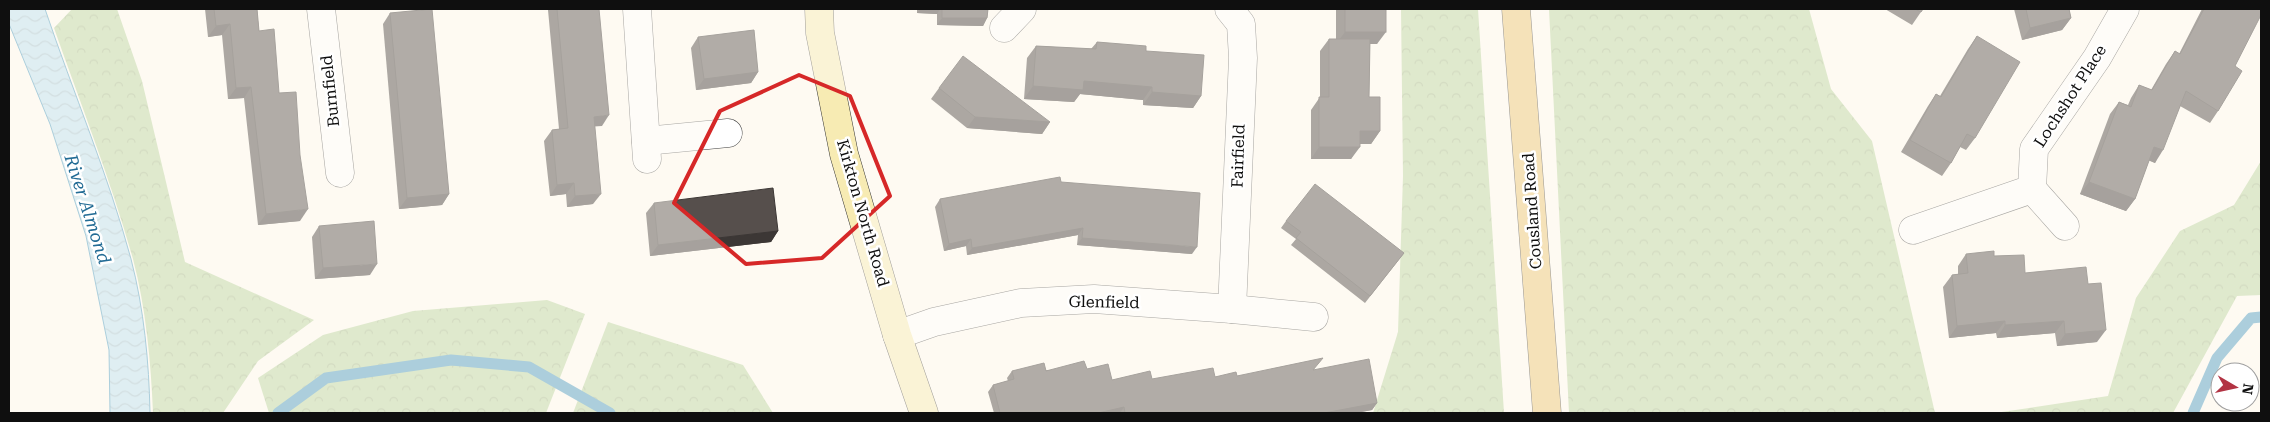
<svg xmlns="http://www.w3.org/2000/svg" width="2270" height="422" font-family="'Roboto Serif',serif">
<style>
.forest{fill:url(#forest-crowns)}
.water{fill:url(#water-waves);stroke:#499ac1}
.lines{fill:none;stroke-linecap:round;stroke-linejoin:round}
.stream{stroke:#499ac1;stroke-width:11}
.minor-casing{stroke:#424242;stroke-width:29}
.secondary-casing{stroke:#313131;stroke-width:29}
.primary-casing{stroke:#202020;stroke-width:29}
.minor{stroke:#fff;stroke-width:28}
.secondary{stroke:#f7ebb3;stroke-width:28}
.primary{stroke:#ecc674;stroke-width:28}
.wall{fill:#4a4441}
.shaded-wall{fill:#3c3735}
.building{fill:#564f4c;stroke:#3c3735}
.marked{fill:none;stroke:#d62828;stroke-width:4;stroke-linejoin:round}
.labels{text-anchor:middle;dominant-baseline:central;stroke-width:5;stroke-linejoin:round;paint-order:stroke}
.street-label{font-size:16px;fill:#0f0f0f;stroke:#fff}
.water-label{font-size:18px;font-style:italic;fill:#236c95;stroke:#fff}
</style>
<defs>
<pattern id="forest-crowns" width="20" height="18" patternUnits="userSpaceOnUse" patternTransform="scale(1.25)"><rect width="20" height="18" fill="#bbd59f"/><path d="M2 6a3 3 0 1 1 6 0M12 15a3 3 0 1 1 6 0" fill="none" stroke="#a0b688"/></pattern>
<pattern id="water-waves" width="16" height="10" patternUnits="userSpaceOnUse" patternTransform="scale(1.25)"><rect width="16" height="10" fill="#bbe0f1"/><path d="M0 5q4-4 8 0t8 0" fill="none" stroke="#a0bfcd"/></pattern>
</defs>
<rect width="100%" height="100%" fill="#fefaf2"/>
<g class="forest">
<path d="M72 9H117L142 81 185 262 314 320 258 361 223 413H153C151 363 146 308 133 259 111 181 81 105 54 28Z"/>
<polygon points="1401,9 1478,9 1504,413 1373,413 1398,332 1403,176"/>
<polygon points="1549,9 1809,9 1831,89 1872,141 1935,413 1569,413"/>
<polygon points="2261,161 2261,295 2237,296 2173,413 1995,413 2108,396 2136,298 2180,231 2234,205"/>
<polygon points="547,300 585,314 546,413 269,413 258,378 323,335 413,311"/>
<polygon points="608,322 743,365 773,413 573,413"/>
</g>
<path class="water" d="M9 9H45C73 92 108 174 131 259 144 309 149 362 150 413H110L109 350 86 236 50 124 9 24Z"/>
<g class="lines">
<g class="stream">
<polyline points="278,413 326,378 451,360 529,367 610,413"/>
<polyline points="2193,413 2217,358 2251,318 2261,317"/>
</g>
<defs>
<g id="minor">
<polyline points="321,9 340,173"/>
<polyline points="637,9 647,159"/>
<polyline points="1229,9 1241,24 1243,58 1232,309"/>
<polyline points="1004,28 1022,9"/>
<polyline points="646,141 728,133"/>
<polyline points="2032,189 2065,226"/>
<polyline points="1913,230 2032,189 2034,149 2097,58 2125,9"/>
<polyline points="897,335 934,322 1021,303 1094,299 1232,309 1314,317"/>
</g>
<polyline id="secondary" points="819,9 820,33 844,154 897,335 924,413"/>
<polyline id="primary" points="1516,9 1547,413"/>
</defs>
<use href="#minor" class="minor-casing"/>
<use href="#secondary" class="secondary-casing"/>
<use href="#primary" class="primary-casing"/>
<use href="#minor" class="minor"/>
<use href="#secondary" class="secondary"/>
<use href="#primary" class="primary"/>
</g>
<g class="wall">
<polygon points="205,9 257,9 259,31 279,93 300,221 258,225 244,98 228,99 222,35 208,37"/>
<polygon points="549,9 599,9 602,126 595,126 593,204 567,207 566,194 550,196 544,141 552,130 559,129 548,10"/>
<polygon points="917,9 988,9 987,18 983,26 937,25 937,14 917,13"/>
<polygon points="1336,9 1386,9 1377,44 1370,44 1369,97 1380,131 1371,144 1360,144 1351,159 1311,159 1311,110 1320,97 1320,51 1329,39 1336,39"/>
<polygon points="1885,9 1923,9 1912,25"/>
<polygon points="2014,9 2069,9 2071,18 2062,30 2022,40"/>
<polygon points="2202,9 2261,9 2235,66 2218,111 2210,123 2180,106 2155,163 2149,160 2135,199 2126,211 2080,194 2110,114 2119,102 2128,105 2131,98 2139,85 2151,90 2166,64 2175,51 2179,54"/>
<polygon points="390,13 449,194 442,205 399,209 383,24"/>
<polygon points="1977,36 1975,138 1966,150 1960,147 1951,163 1942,176 1901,152 1928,106 1936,94 1940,96 1968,49"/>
<polygon points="698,37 758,72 751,83 696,90 691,48"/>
<polygon points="1097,42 1146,51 1201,96 1193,108 1143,105 1143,100 1080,94 1074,102 1024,99 1027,58 1036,46 1091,49"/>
<polygon points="939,88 1050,122 1042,134 967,128 931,99"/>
<polygon points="1061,182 1192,254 1077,245 1078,235 967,255 966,246 944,251 935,207 940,199"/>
<polygon points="654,203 778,231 771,242 650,256 646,213"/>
<polygon points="1286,221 1404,253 1365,303 1291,245 1296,239 1281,228"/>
<polygon points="319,226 370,275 315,279 312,237"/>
<polygon points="1966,254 1994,256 2025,273 2088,284 2097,342 2057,346 2055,333 1997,338 1996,333 1949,338 1943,287 1952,275 1958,274 1958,266"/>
<polygon points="1087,369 1112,380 1152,379 1237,376 1314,370 1377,403 1372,410 1356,413 994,413 988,392 993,385 1008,381 1007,378 1012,371"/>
</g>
<g class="shaded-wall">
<polygon points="920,9 940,9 937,14 917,13"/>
<polygon points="942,18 987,18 983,26 937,25"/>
<polygon points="2071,18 2062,30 2022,40 2030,28"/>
<polygon points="230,24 222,35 208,37 216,26"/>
<polygon points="1345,32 1386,32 1377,44 1336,44"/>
<polygon points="758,72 751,83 696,90 704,79"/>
<polygon points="1084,81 1152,87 1143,100 1080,94 1074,102 1024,99 1033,86"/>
<polygon points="251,87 244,98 228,99 236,88"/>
<polygon points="1152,92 1201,96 1193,108 1143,105"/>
<polygon points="609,115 602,126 586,127 594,117"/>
<polygon points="975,117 1050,122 1042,134 967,128"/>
<polygon points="1360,131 1380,131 1371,144 1352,144"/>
<polygon points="1319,147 1360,147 1351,159 1311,159"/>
<polygon points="2154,147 2163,150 2155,163 2145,159"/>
<polygon points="2089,182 2135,199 2126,211 2080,194"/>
<polygon points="574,183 566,194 550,196 557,185"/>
<polygon points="449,194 442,205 399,209 407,198"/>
<polygon points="601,194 593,204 567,207 575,196"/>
<polygon points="308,209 300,221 258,225 266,214"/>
<polygon points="1083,228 1078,235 967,255 972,248"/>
<polygon points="778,231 771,242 650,256 658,245"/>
<polygon points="1082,238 1197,247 1192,254 1077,245"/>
<polygon points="971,239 966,246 944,251 949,244"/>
<polygon points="377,264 370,275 315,279 323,268"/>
<polygon points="2005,321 1996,333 1949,338 1957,326"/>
<polygon points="2064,321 2055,333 1997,338 2005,325"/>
<polygon points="2106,330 2097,342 2057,346 2065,334"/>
<polygon points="1377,403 1372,410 1356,413 1324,413"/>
<polygon points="1124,407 1120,413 1098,413"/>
</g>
<g class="building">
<polygon points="214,9 257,9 259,31 274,29 279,93 296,92 300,155 308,209 266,214 251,87 236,88 230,24 216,26"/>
<polygon points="432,9 449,194 407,198 390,13"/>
<polygon points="557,9 599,9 609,115 594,117 601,194 575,196 574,183 557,185 552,130 568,128"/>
<polygon points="942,9 988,9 987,18 942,18"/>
<rect x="1345" y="9" width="41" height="23"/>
<polygon points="1915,9 1923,9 1921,12"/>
<polygon points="2026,9 2069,9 2071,18 2030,28"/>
<polygon points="2204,9 2261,9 2261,15 2235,66 2242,71 2218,111 2186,91 2163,150 2154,147 2135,199 2089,182 2119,102 2131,107 2139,85 2152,90 2175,51 2180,54"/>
<polygon points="754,30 758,72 704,79 698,37"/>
<polygon points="1977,36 2020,62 1975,138 1967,134 1951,163 1910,140 1936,94 1941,97"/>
<polygon points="1329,39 1370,39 1369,97 1380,97 1380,131 1360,131 1360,147 1319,147 1319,97 1329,97"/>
<polygon points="1097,42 1146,46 1146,51 1204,55 1201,96 1152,92 1152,87 1084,81 1083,90 1033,86 1036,46 1096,49"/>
<polygon points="963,56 1050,122 975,117 939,88"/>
<polygon points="1060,177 1061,182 1200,193 1197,247 1082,238 1083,228 972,248 971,239 949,244 940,199"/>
<polygon points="1315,184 1404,253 1370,296 1296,238 1301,232 1286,221"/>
<polygon points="773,188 778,231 658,245 654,203"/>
<polygon points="374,221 377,264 323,268 319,226"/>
<polygon points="1994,251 1994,256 2024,255 2025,273 2086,267 2088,284 2101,283 2106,330 2065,334 2064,321 2005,325 2005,321 1957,326 1952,275 1968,273 1966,254"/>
<polygon points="1323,358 1313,370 1369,359 1377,403 1324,413 1125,413 1124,407 1098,413 1000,413 993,385 1014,379 1012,371 1044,363 1046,371 1084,361 1087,369 1108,364 1112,380 1150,371 1152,379 1213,368 1215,377 1236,372 1237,376"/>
</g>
<path d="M0 0H2270V422H0ZM799 75 850 96 890 196 822 258 746 264 674 203 720 111Z" fill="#fefaf2" fill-opacity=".55" fill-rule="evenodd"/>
<path class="marked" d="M799 75 850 96 890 196 822 258 746 264 674 203 720 111Z"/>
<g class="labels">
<g class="street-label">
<text transform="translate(330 91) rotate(-96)">Burnfield</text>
<text transform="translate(2070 96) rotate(-57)">Lochshot Place</text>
<text transform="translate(1238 156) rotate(-88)">Fairfield</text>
<text transform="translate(1532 211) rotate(-94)">Cousland Road</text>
<text transform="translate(863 213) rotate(74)">Kirkton North Road</text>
<text transform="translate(1104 302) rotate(1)">Glenfield</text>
</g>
<g class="water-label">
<text transform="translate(88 209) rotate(72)">River Almond</text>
</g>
</g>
<rect width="2270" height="422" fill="none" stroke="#0f0f0f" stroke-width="20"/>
<g transform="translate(2235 387) rotate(99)"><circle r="24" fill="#ffffff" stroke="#9f9f9f"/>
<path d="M0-4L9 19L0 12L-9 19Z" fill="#b23343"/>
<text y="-8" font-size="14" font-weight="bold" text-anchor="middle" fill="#0f0f0f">N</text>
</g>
</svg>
